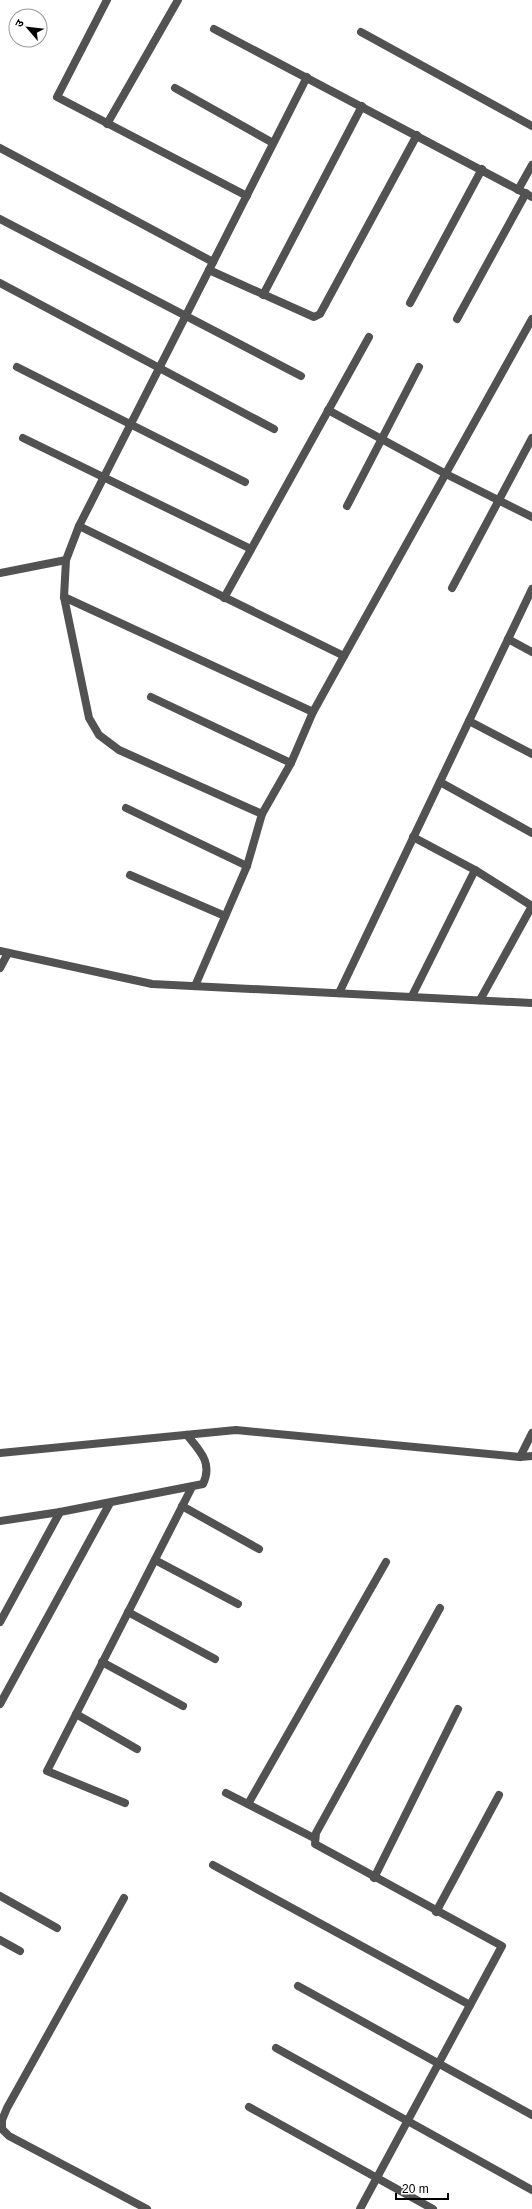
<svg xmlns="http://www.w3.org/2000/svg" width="532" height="2209" font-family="Arial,'Noto Sans Devanagari',sans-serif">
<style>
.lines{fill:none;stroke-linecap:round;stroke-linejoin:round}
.minor{stroke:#525252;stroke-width:8}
</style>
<rect width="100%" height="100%" fill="#fff"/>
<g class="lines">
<g class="minor">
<polyline points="107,0 57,97 247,196"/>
<polyline points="214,29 532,197"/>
<polyline points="361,32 532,126"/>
<polyline points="175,88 273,143"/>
<polyline points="107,124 178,0"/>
<polyline points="0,148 213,262"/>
<polyline points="518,190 532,165"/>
<polyline points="0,219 301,376"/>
<polyline points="209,270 314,317 320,314 417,135"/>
<polyline points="0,283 274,429"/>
<polyline points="263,295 362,106"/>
<polyline points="410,303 482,169"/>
<polyline points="457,319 526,193"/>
<polyline points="17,367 245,482"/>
<polyline points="328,410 446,474 532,517"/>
<polyline points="23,438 251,549"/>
<polyline points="347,506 419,367"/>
<polyline points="79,526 344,656"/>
<polyline points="0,573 66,560"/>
<polyline points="452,588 532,438"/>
<polyline points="64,597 313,712"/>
<polyline points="224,598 369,337"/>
<polyline points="508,639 532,652"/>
<polyline points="151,697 291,763"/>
<polyline points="469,721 532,754"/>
<polyline points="440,782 532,833"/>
<polyline points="126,808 247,866"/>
<polyline points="262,814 119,750 99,735 89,718 64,597 66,560 79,526 307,77"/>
<polyline points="413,837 475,870 532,906"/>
<polyline points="130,875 225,916"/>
<polyline points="0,951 152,984 532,1003"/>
<polyline points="0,968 8,953"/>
<polyline points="195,986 247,866 262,814 291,763 313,712 344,656 532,319"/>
<polyline points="339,993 532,589"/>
<polyline points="412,996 475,870"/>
<polyline points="480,1000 532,906"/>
<polyline points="0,1453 236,1430 520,1457 532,1456"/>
<polyline points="520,1457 532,1433"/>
<polyline points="182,1506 259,1549"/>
<path d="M0 1521 60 1512 203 1484C213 1463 200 1451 187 1435"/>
<polyline points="155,1560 238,1604"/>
<polyline points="128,1612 215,1659"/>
<polyline points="0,1622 60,1512"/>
<polyline points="102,1662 183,1706"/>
<polyline points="0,1704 110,1503"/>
<polyline points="76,1714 137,1749"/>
<polyline points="226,1793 314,1838"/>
<polyline points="125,1803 47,1771 192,1487"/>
<polyline points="248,1804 386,1562"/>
<polyline points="213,1865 470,2005"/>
<polyline points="374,1878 458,1709"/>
<polyline points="0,1896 57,1928"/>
<polyline points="124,1898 7,2108 2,2120 2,2129 9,2136 147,2209"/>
<polyline points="436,1912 499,1795"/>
<polyline points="0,1940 20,1951"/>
<polyline points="298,1986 532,2115"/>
<polyline points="276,2048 532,2190"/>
<polyline points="249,2107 433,2209"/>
<polyline points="360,2209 502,1946 315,1844 316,1833 440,1608"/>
</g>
</g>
<g transform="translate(28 28) rotate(298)"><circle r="19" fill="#ffffff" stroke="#999999"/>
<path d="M0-3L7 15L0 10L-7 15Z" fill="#000000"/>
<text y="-6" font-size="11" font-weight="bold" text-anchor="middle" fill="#000000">उ</text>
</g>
<path d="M396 2193v6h52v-6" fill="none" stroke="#000000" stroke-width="2"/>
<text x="402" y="2193" font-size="12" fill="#000000" stroke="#ffffff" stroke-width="3" paint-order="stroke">20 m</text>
</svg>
